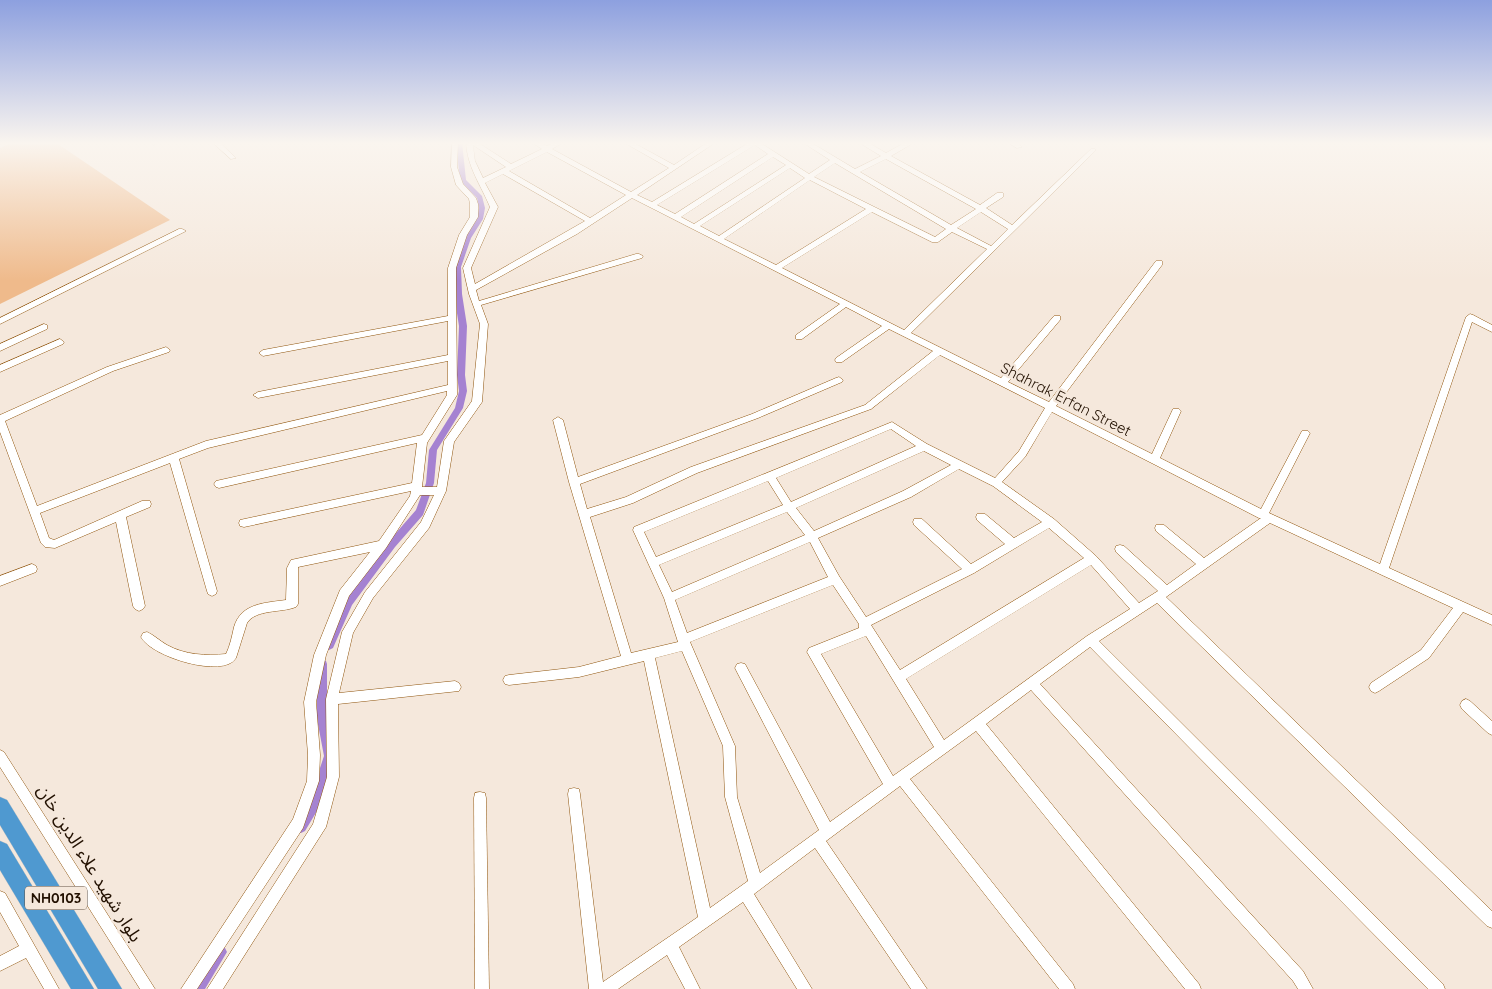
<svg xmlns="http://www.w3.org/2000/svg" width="1492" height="989" font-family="Quicksand,'Noto Sans Arabic',sans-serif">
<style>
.green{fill:#efba8b}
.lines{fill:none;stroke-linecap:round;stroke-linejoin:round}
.canal{fill:#a582d1;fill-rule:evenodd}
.minor-casing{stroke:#90550d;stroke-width:1}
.highway-casing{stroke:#cecac7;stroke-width:1}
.minor{fill:#fff;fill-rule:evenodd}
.highway{fill:#4f99d0;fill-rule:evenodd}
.labels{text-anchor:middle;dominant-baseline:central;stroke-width:5;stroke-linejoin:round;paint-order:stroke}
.shield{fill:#f5e8dc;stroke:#615142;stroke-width:1}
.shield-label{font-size:14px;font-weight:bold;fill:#221000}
.street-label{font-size:15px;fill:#221000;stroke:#f5e8dc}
.near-street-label{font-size:18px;fill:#221000;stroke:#f5e8dc}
</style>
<rect width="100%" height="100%" fill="#f5e8dc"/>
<polygon class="green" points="13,142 55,142 170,220 0,304 0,148"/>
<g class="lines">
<g class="canal">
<polygon points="456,142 462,142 466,180 482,196 485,208 483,219 471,238 461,267 462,294 467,326 465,375 467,391 463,408 437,450 434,483 423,515 395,547 352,605 333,648 329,650 325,648 324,645 345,599 389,541 416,510 426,483 429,450 455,408 459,391 457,375 459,326 454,294 455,267 465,238 477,219 479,208 477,198 460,181"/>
<polygon points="322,659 326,661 327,664 327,719 334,756 317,811 305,831 301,833 297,831 295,827 308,804 324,756 317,719 317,664 318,661"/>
<polygon points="221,946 225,948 227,952 205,989 192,989 217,948"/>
</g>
<defs>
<g id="minor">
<polygon points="158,142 154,145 151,143 151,142"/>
<polygon points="212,142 219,142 236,158 231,159"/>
<path d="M452 142H458L457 167 463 184 476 198 478 204V217L467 235 456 268 457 395 427 443 422 487H437L444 441 472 401 480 324 469 294 463 268 490 207C481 185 467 167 466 142H477L511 164 542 149 531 142H540L547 146 555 142H564L552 149 631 192 669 168 623 142H632L674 165 708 142H716L637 195 652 202 750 142H759L809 174 830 160 802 142H810L855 169 881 156 858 142H867L886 153 906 142H915L891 156 980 205 997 193H1003V197L986 208 1012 225 1091 149H1095V151L911 333 1001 378 1054 316H1060V320L1008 382 1049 402 1156 261H1162V265L1056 406 1152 454 1173 409H1179L1181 411 1160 458 1261 509 1302 431H1308L1310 433 1269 513 1380 564 1466 317 1470 314 1473 315 1492 325V332L1472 322 1389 568 1492 615V625L1463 612 1429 658 1379 691 1375 693 1371 691 1369 687 1371 683 1421 650 1453 608 1270 523 1166 597 1492 911V928L1487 926 1157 603 1099 641 1443 984 1445 989H1428L1090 647 1040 684 1303 971 1313 989H1298L1293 981 1031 690 986 724 1199 984 1201 989H1185L976 731 910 779 1073 984 1075 989H1059L900 786 826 841 927 989H911L815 848 754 894 812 989H797L743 902 679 947 700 989H685L667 955 618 989H589L568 794 569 789 574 788 579 789 580 794 603 982 698 917 644 661 579 677 509 685 505 684 503 680 505 676 509 675 579 667 621 656 569 482 553 420 558 417 563 420 578 477 752 414 836 378 839 377 843 380 842 382 758 418 580 484 587 509 626 497 691 467 865 405 933 351 889 329 842 362H836L835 360 836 358 882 326 846 307 802 339H796V335L840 304 632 198 577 234 476 290 479 301 636 254H639L643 256 642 258 481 305 488 324 482 402 454 442 446 491 429 528 373 598 353 633 339 693 455 681 459 683 461 687 459 691 338 704 339 777 326 827 223 989H207L313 824 327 777 326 699 342 632 365 592 421 522 434 495H420L386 548 349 596 326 655 316 702 320 755 319 781 303 828 197 989H181L293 819 307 781 308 755 304 702 314 655 340 590 370 552 298 567V604L296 607C281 613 256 609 247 623L236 658C224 679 151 657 141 637L143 633 147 632C154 635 160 641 167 645 185 655 206 656 226 654 230 646 232 636 234 627 241 603 265 603 286 600L287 568 291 560 379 541 410 496 411 491 244 527 240 526 239 523 240 520 412 483 417 443 219 488 216 487 214 484 216 481 422 435 447 395V391L208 448 179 459 217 591 216 594 212 596 208 594 207 591 170 463 40 513 49 538 54 540 142 501H150L151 504 150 507 126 517 145 606 143 609 139 611 135 609 133 606 116 522 55 548 45 547 41 543 0 432V415L107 367 166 347 170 350 169 352 113 371 5 421 37 506 206 441 448 385V361L258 398 253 395 258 392 448 355V321L263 356 259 353 263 350 448 316V268L459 235 470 217V204L469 199 456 185 451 167ZM473 145 506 167 483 178 475 161ZM755 145 768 154 675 214 657 205ZM547 152 626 195 590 218 509 171ZM773 157 786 165 694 224 681 217ZM886 159 976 209 951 225 860 172ZM835 163 946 229 935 237 814 177ZM790 168 805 178 719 236 700 226ZM503 174 585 221 475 284 471 268 498 207 485 183ZM810 180 866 209 776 265 724 239ZM872 212 932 242H938L952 232 987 249 904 330 782 268ZM981 212 1008 229 991 246 957 228ZM940 355 1045 408 1019 451 995 478 927 444 892 422 634 527 633 530 664 598 678 642 631 653 590 517 633 503 697 473 871 409ZM1052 412 1259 518H1261L1204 558 1164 525H1156L1155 528 1156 531 1196 564 1167 585 1124 546 1120 545 1116 546 1115 549 1116 552 1158 591 1139 603 1096 556 1054 519 1002 482 1025 457ZM891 429 916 446 791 502 776 478ZM924 451 951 465 903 491 814 531 796 508ZM959 469 993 486 1042 522 1014 538 985 514H977L976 517 977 520 1005 544 971 564 922 519H914L913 522 914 525 962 569 866 617 839 576 818 538 911 497ZM768 481 783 505 656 557 644 532ZM787 512 805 535 672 592 659 565ZM1049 528 1084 558 900 670 871 625 974 573ZM810 542 828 577 687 633 675 600ZM1091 565 1130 609 1087 636 944 740 906 679ZM833 585 859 624V628L809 648 807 652 883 784 830 822 745 664 741 663 737 664 735 668 737 672 819 830 760 873 737 797 735 746 690 642ZM866 636 934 747 893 776 821 654ZM682 651 723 746 725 797 748 881 710 908 655 658Z"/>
<polygon points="1007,142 1016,142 1022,147 1017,148"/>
<polygon points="179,229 182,229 186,231 0,324 0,318"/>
<polygon points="44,324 47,325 47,329 0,351 0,344"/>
<polygon points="60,339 64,342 63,344 0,372 0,365"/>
<polygon points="32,564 36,566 37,569 36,572 0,586 0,576"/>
<polygon points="1466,699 1470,701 1492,721 1492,735 1488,733 1462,709 1460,705 1462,701"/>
<polygon points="0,750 4,752 155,989 140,989 0,767"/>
<polygon points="480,792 485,793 486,798 489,989 475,989 474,798 475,793"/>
<polygon points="0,891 5,893 59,989 44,989 26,958 0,971 0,956 19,946 0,912"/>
</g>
<g id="highway">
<polygon points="0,797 7,800 122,989 98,989 0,825"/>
<polygon points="0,841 7,844 94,989 71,989 0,870"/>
</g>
</defs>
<use href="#minor" class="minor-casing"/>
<use href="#highway" class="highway-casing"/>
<use href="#minor" class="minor"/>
<use href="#highway" class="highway"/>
</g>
<linearGradient id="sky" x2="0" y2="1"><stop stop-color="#8da0df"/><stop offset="0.51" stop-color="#faf5ef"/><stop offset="1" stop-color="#faf5ef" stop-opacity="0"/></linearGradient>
<rect width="1492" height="281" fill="url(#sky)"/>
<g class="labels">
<rect class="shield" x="25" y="886.5" width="62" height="23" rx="4"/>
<g class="shield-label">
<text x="56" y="898">NH0103</text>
</g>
<g class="street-label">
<text transform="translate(1066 399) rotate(27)">Shahrak Erfan Street</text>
</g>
<g class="near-street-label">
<text transform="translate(90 863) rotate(58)">بلوار شهید علاء الدین خان</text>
</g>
</g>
</svg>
